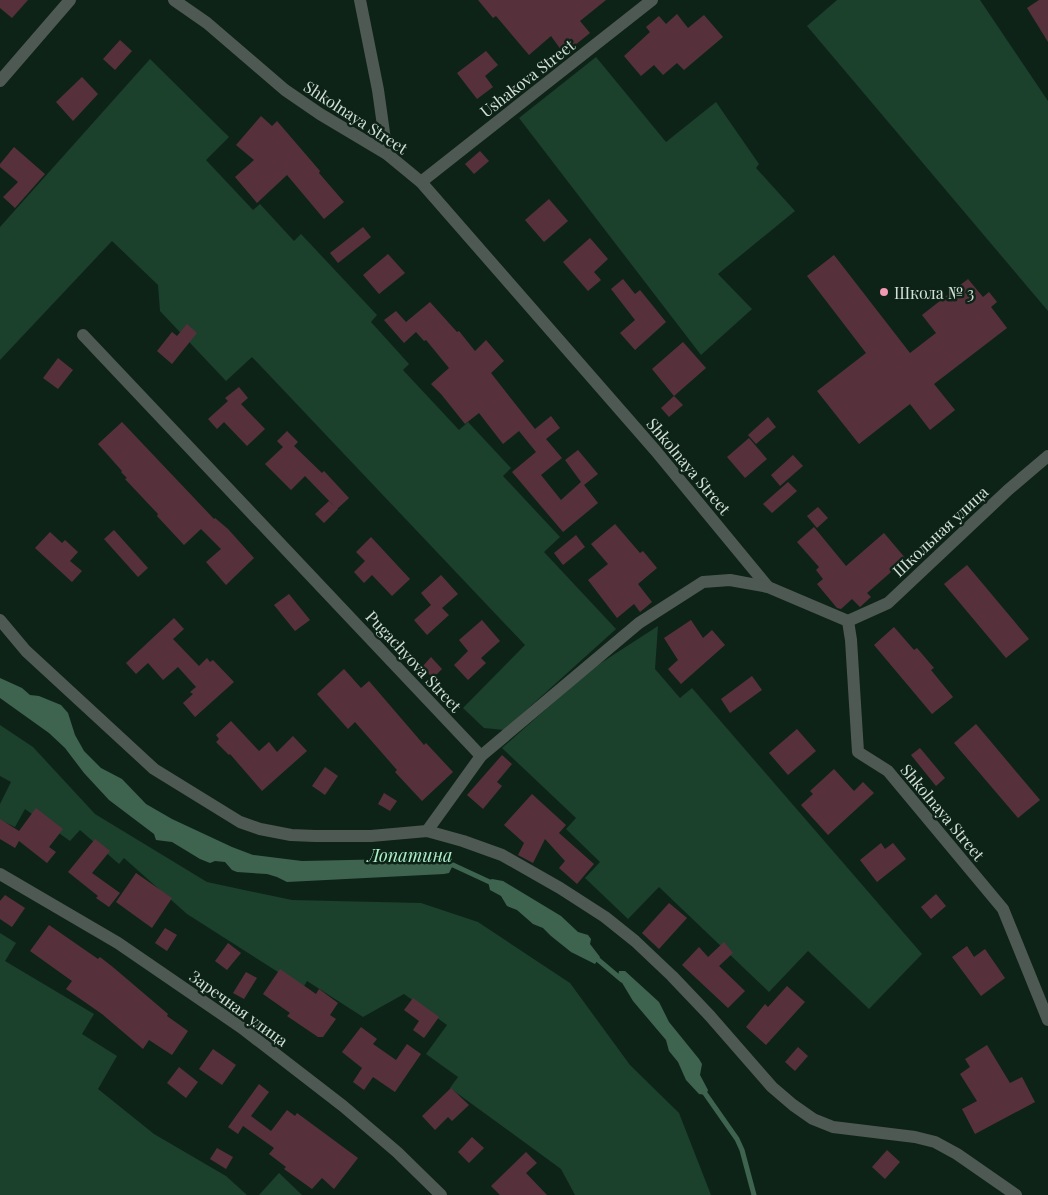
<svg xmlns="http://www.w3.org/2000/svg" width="1048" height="1195" font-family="'Playfair Display',serif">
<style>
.green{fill:#1b402c}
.water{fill:#3e644f}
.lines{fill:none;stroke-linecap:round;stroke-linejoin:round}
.stream{stroke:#3e644f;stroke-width:5}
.building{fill:#56313c}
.minor{stroke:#4f5953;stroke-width:12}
.poi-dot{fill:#f19ab3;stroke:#0e2318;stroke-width:2}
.labels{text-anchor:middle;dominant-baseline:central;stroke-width:5;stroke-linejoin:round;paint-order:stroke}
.street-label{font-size:16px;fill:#d3e0d7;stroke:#0e2318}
.poi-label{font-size:16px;fill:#d3e0d7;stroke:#0e2318;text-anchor:start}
.water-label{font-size:18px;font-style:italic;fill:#aef1ca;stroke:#0e2318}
</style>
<rect width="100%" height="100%" fill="#0e2318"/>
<g class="green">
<polygon points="837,0 980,0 1048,101 1048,311 807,26"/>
<polygon points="596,57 666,142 716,102 759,164 756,168 795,211 718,274 752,309 701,355 519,118"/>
<polygon points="150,59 229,137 206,160 253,210 260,204 294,241 301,234 377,315 371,322 409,364 403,370 459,430 468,422 511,468 503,476 560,537 544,552 616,629 504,730 484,728 463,708 525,645 252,357 226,381 160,311 158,285 112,241 0,360 0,227"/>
<polygon points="658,626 655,669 680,698 692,688 922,954 869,1009 808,951 769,992 659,887 628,919 585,878 600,862 566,829 576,818 502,748 590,670"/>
<polygon points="0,725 33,747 95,814 207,882 292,900 421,903 478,922 570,983 630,1065 679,1113 711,1195 575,1195 561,1169 450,1088 458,1077 426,1054 447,1025 404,994 363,1017 307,981 303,988 187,914 124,858 119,864 80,830 70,841 25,809 15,827 0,820 0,804 11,782 0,776"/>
<polygon points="0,933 16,943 5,961 94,1014 82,1034 117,1056 98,1089 154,1134 226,1176 247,1195 0,1195"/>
<polygon points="279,1173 302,1195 259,1195"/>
</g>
<g class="water">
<polygon points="0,678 22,688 30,695 39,696 61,705 68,713 75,735 84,751 101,768 122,779 146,804 172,819 232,847 253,855 302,861 443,858 448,860 453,865 449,873 444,874 287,882 277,877 267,874 237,872 232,870 225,862 215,861 210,863 200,859 172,842 156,840 154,834 109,800 84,773 65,748 49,733 0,698"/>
<polygon points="492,879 503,881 561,916 578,932 588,935 591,939 590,944 600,957 595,964 571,952 551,936 543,928 533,924 517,910 507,906 501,896 490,890 488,881"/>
<polygon points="619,971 625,971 659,1002 669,1022 699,1059 702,1064 700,1075 708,1090 706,1095 699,1094 686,1080 678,1062 669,1051 666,1040 633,1001 618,976"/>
</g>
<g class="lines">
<g class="stream">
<polyline points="446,865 453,865 494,884"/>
<polyline points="596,958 622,980"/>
<polyline points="702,1089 737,1139 742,1150 754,1195"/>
</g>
</g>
<g class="building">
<polygon points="0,0 28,0 12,18 0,8"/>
<polygon points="478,0 606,0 580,21 590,33 564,54 551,36 529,55 496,16 493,18"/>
<polygon points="1039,0 1048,0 1048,42 1027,8"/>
<polygon points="677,14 688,28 704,15 723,37 684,70 677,63 663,75 654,65 641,76 624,56 650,32 646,27 659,16 666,24"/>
<polygon points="120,40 132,51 115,70 103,59"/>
<polygon points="486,51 498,65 485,76 493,87 477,99 457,73"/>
<polygon points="82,77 98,94 73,121 56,102"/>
<polygon points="261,116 272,126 277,121 320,171 319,173 344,202 324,219 287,175 257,203 235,177 254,160 236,145"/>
<polygon points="14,147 45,174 15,208 3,197 18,182 0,167 0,164"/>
<polygon points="480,151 489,161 474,174 465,164"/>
<polygon points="549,199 568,221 544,242 525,220"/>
<polygon points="363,227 371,237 338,263 330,253"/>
<polygon points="590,238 608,259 594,272 601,280 588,291 563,262"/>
<polygon points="388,254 405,273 379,294 363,275"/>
<polygon points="834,255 910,353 936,333 922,315 968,279 983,297 989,292 997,302 991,307 1007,328 934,384 955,410 930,430 910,404 859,444 817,391 866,353 807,276"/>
<polygon points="623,279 635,294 640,290 666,322 635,350 620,333 635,320 611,289"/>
<polygon points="430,302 457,332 459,331 475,351 486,340 504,361 491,373 535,429 551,416 560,428 546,439 562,458 541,475 561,500 581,482 565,460 578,450 598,474 584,485 598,503 563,532 512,472 536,452 519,431 503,444 479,413 465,424 441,394 431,384 449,368 426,340 424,341 416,332 404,343 384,320 396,311 406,322"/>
<polygon points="187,324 197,333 172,364 157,351 172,332 177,336"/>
<polygon points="683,342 706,368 674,396 652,369"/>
<polygon points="58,358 73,370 58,389 43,378"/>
<polygon points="239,387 248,398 241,404 265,429 247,446 224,422 217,429 208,419 228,401 225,398"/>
<polygon points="674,396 683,405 669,417 661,408"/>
<polygon points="768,417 776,427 756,444 748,435"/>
<polygon points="122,422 214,519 215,518 228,529 254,558 226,585 206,562 221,549 201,529 184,545 157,516 158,514 125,479 127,478 121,472 122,471 98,444"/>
<polygon points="287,431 298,442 294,446 322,473 324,471 349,498 337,509 305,476 291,490 265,464 283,447 277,441"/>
<polygon points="749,438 767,459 745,478 727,457"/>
<polygon points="793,455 803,466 780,486 771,475"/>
<polygon points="788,482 797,491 772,513 763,504"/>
<polygon points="329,501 338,509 324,523 315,514"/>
<polygon points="818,507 828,518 817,528 807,516"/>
<polygon points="615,524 640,553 643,551 657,568 638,584 652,602 640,612 634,604 617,618 588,580 608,564 591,544"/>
<polygon points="814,527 846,566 884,533 906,559 867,593 871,597 860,607 852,599 841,609 837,608 817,584 823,579 816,570 819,567 797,542"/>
<polygon points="114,530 148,568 138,577 104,539"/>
<polygon points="50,532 62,543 65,540 78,552 70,561 82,571 72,582 35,548"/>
<polygon points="576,535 585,547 563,565 554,553"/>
<polygon points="371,537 410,579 392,596 372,575 364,583 354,572 365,561 356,552"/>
<polygon points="967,565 1029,639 1006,658 944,584"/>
<polygon points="441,575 458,594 442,608 449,615 427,635 414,620 431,605 421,593"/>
<polygon points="289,594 310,620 295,631 274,605"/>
<polygon points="174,618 184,629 173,639 199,666 207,658 210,662 213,660 234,682 195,717 183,703 193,694 190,692 196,687 178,667 163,680 148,663 136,674 126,663"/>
<polygon points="482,620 500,641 481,658 486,663 468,680 454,665 468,651 459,640"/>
<polygon points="691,620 703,638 712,630 725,645 681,684 668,669 678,660 664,638"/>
<polygon points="894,627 914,650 917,648 934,668 931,670 953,697 932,714 874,645"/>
<polygon points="431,657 442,669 433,678 422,667"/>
<polygon points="344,669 361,688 369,681 424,745 426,743 453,772 422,801 395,772 397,770 355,722 348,729 317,694"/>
<polygon points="752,676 762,690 730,713 721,699"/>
<polygon points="231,721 259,751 269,742 277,752 293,736 307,751 262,791 230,754 229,755 216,742 219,739 216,735"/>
<polygon points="976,724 1040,800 1018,818 954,743"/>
<polygon points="797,729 816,751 788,775 769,753"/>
<polygon points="920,748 945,778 936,786 911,755"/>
<polygon points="502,755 512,764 497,782 502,786 483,809 467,795"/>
<polygon points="325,767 338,776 325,795 312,786"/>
<polygon points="834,769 854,791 863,782 874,793 828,835 801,805 813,794 810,791"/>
<polygon points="384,793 397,801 390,811 378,804"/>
<polygon points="532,794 566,825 559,833 594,864 577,884 559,868 565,861 545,839 533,863 518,855 524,843 504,825"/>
<polygon points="36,808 63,829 49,847 56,852 47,863 19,841 15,848 0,839 0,819 19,831"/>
<polygon points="95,839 110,851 92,873 120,893 109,907 96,898 98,896 68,872"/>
<polygon points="881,843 885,849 893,843 906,859 877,882 860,860"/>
<polygon points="136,873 172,898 152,928 116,902"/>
<polygon points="936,894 946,906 931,919 921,907"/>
<polygon points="5,895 25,908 12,927 0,919 0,901"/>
<polygon points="669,903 687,918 659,949 642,933"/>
<polygon points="49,925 98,959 100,957 114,968 168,1014 167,1016 188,1031 172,1055 149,1040 143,1049 102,1014 66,989 72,981 30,951"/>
<polygon points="165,928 177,935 167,951 155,943"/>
<polygon points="724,942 733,953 719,966 745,991 728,1008 682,965 699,947 708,957"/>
<polygon points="228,943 241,953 227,970 215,961"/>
<polygon points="967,946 974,957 985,949 1005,978 981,996 952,957"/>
<polygon points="280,969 316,994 319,989 338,1003 330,1015 336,1019 323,1037 318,1037 287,1016 290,1013 263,994"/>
<polygon points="246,972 257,978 244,999 233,993"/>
<polygon points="787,986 805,1002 766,1045 746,1027 765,1004 768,1007"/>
<polygon points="413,998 439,1017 424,1038 413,1030 419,1021 404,1010"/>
<polygon points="361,1027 377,1039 373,1044 396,1060 407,1044 421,1054 395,1092 373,1077 364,1090 353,1082 362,1068 342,1052"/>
<polygon points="987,1045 1010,1083 1022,1077 1035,1102 975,1134 962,1109 977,1101 960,1074 970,1067 965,1059"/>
<polygon points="798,1047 808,1056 795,1071 785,1062"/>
<polygon points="213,1049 236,1065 222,1085 199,1069"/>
<polygon points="179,1067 198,1082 186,1098 167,1083"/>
<polygon points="259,1084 269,1092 251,1116 271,1131 287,1110 295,1116 297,1113 358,1158 334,1189 322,1178 312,1189 284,1169 286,1167 269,1154 274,1148 243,1126 238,1134 228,1127"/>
<polygon points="451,1088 469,1105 452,1121 448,1117 435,1130 422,1116"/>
<polygon points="472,1137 484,1148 469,1163 458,1152"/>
<polygon points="217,1148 233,1157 226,1169 210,1159"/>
<polygon points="887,1150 900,1162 885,1179 872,1167"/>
<polygon points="526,1152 537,1163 526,1173 547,1195 500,1195 491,1186"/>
</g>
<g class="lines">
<g class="minor">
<polyline points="174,0 207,23 285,90 320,114 387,154 421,182 655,450 768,587 848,621 851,640 858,752 888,771 1003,909 1048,1020"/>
<polyline points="360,0 378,90 387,154"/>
<polyline points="0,81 70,0"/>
<polyline points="421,182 652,0"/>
<polyline points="83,335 481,756"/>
<polyline points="0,620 26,651 154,769 240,822 260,829 291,835 315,836 371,836 427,831 463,841 502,855 560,888 605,917 635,941 672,976 710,1016 772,1087 793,1105 813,1119 833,1127 915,1137 935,1142 957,1154 1016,1195"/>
<polyline points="848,621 888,603 1008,490 1048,456"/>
<polyline points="427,831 481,756 639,623 703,582 730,580 768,587"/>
<polyline points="0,874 118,943 242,1028 343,1106 397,1152 441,1195"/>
</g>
</g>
<circle class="poi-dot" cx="884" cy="292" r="5"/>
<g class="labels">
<g class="street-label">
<text transform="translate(527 78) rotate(-38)">Ushakova Street</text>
<text transform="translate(356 117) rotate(33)">Shkolnaya Street</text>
<text transform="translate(689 466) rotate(50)">Shkolnaya Street</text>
<text transform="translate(940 531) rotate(-43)">Школьная улица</text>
<text transform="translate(414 661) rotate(47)">Pugachyova Street</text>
<text transform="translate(943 812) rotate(50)">Shkolnaya Street</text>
<text transform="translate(239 1008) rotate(36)">Заречная улица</text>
</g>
<g class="poi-label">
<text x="894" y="292">Школа № 3</text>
</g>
<g class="water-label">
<text x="410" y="855">Лопатина</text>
</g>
</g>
</svg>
